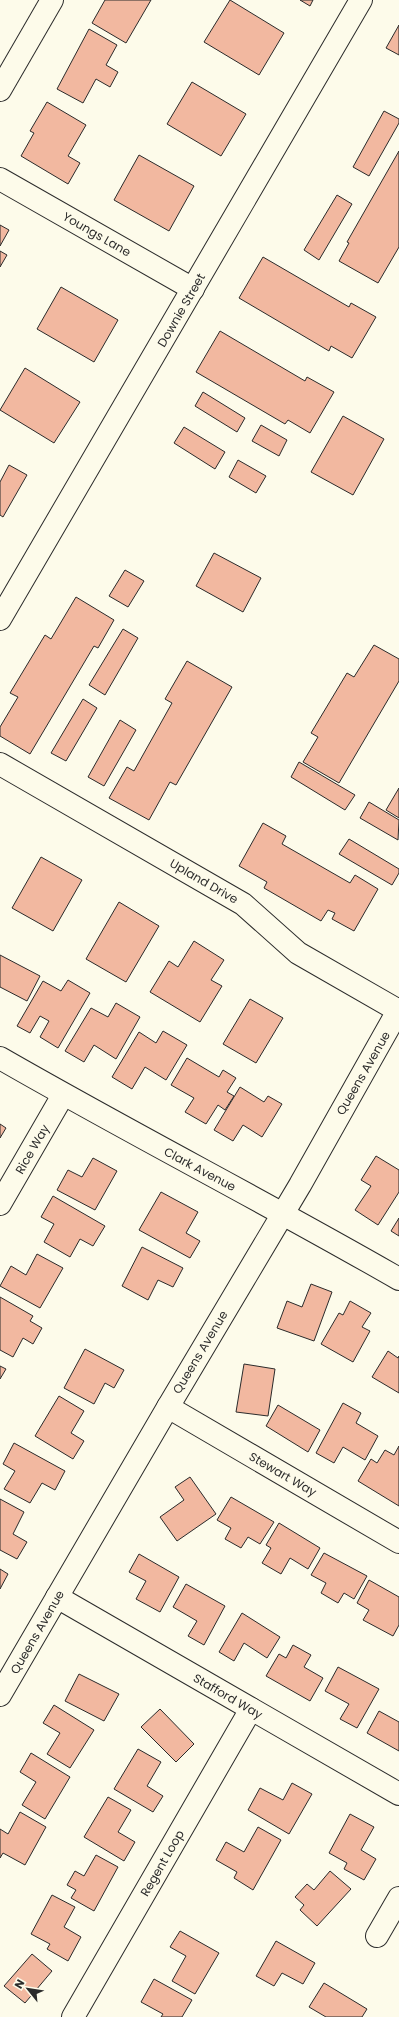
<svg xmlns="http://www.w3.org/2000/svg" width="399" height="2017" font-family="Poppins,sans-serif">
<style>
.building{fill:#f2b8a0;stroke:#2b2b2b}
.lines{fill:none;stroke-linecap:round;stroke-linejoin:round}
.minor-casing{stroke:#2b2b2b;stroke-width:24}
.major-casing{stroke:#2b2b2b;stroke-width:24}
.minor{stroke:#fdfbea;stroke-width:22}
.major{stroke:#fdfbea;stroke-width:22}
.labels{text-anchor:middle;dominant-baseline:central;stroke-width:3;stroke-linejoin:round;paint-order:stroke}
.street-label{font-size:12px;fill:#2b2b2b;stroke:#fdfbea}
</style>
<rect width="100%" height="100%" fill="#fdfbea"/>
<g class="building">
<polygon points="105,0 151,0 126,43 92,23"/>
<polygon points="230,0 284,33 259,75 204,42"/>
<polygon points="300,0 313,0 310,6"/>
<polygon points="399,25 399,55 386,48"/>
<polygon points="89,29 117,45 106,65 118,72 110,87 96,79 83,103 57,89"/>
<polygon points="192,82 246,114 221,156 167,124"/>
<polygon points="47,102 86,125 68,156 80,163 68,184 21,156 34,133 30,131"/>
<polygon points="384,111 399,119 399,123 369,176 353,167"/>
<polygon points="399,151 399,247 378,283 339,261 349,243 347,242"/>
<polygon points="139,155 194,186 169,231 114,200"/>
<polygon points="337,195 352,204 319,260 304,250"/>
<polygon points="0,225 9,230 0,246"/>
<polygon points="0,251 7,255 0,267"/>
<polygon points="263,257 349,307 351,303 376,317 352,358 331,346 329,351 239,298"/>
<polygon points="61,287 118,320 94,362 37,329"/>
<polygon points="220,331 305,381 307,377 334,392 310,433 288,420 285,424 196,372"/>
<polygon points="25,368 80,402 54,443 0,410"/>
<polygon points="203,392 245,418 237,432 195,406"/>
<polygon points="343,416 384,439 353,495 311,472"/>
<polygon points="261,425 287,440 279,456 252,441"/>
<polygon points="184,427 225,452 215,469 174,443"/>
<polygon points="238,460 266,476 256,493 229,477"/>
<polygon points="9,465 27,475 3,517 0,515 0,482"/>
<polygon points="214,553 261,578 243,612 196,586"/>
<polygon points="125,570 144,581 128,607 109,596"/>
<polygon points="76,597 114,620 98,648 94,646 30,754 0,736 0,727 18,697 10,693 45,635 51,639"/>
<polygon points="123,629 138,638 105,695 89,685"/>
<polygon points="374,645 399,659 399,681 339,783 303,762 318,737 311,733 347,673 354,677"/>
<polygon points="187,661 232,687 176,785 170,782 149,820 109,798 127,767 134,771 172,703 165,699"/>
<polygon points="83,699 97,708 66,761 51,753"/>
<polygon points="120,720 136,730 104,786 88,777"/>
<polygon points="299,762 355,795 345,810 291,777"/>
<polygon points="399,788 399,818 386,810"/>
<polygon points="369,802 399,820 398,840 360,818"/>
<polygon points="263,823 286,836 282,844 350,883 355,875 378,889 354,931 332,919 335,913 328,910 321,921 264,888 267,882 239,866"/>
<polygon points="349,839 399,869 399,873 392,885 339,854"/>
<polygon points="41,857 82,880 53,931 12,908"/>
<polygon points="119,902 159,926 126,982 86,959"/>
<polygon points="194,941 224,960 211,980 222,986 200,1022 150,992 169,961 178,967"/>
<polygon points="0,955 40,976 27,1001 0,987"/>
<polygon points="68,980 90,993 58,1048 40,1037 49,1021 40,1016 30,1033 17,1026 43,981 61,991"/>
<polygon points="250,999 283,1018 256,1063 223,1044"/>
<polygon points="116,1003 140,1017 116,1059 94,1045 84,1062 65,1051 91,1008 108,1017"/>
<polygon points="163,1031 187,1045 166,1080 145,1067 132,1089 112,1077 139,1032 156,1043"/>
<polygon points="187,1058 219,1077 223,1070 236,1078 227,1092 234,1096 225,1110 218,1105 206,1124 185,1112 194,1098 171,1085"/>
<polygon points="240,1087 264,1102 268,1096 282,1104 262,1137 243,1125 233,1141 214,1130"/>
<polygon points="0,1124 6,1128 0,1138"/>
<polygon points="376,1156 399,1170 399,1192 378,1225 355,1210 371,1186 361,1180"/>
<polygon points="93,1158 117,1171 95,1210 57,1190 68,1170 82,1177"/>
<polygon points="161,1192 198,1212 186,1233 200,1241 190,1258 139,1230"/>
<polygon points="53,1196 105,1226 93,1246 80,1239 70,1257 44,1242 54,1224 41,1217"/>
<polygon points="399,1218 399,1236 391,1231"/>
<polygon points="142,1247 183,1268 173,1287 158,1280 148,1300 122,1286"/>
<polygon points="37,1254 63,1268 40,1308 0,1286 11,1266 26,1275"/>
<polygon points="311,1284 332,1292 314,1341 277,1328 287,1301 302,1307"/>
<polygon points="0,1297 33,1316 30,1321 42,1328 33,1344 23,1338 13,1357 0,1350"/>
<polygon points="350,1301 371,1313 362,1327 370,1331 353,1362 321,1344 339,1313 343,1315"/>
<polygon points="85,1349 124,1370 114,1388 105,1383 94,1404 64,1388"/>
<polygon points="388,1351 398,1358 399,1356 399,1393 372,1377"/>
<polygon points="244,1364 275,1369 268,1416 236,1412"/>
<polygon points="0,1366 6,1369 0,1379"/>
<polygon points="59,1396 84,1411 71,1433 84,1441 73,1459 35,1436"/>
<polygon points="343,1403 361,1413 356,1423 378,1436 365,1460 343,1447 334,1463 316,1453"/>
<polygon points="278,1405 320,1430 308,1452 266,1426"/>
<polygon points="14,1443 65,1471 55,1490 42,1483 30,1503 4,1489 15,1471 3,1464"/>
<polygon points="399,1446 399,1506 358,1481 371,1459 377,1463 385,1450 394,1455"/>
<polygon points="190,1477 216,1514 177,1541 160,1517 184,1500 175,1487"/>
<polygon points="231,1497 274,1522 260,1544 248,1537 241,1548 225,1539 231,1528 217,1520"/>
<polygon points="0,1499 24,1512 13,1534 27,1542 17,1559 0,1550"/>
<polygon points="279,1523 320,1548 308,1569 290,1558 281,1574 262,1563 271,1548 266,1545"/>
<polygon points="324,1553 367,1576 354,1599 344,1593 338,1603 321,1593 326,1583 311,1575"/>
<polygon points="139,1554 179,1577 160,1612 136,1599 146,1581 129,1572"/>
<polygon points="0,1569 8,1574 0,1589"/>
<polygon points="369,1580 399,1597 399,1625 393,1636 363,1620 369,1610 357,1603"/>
<polygon points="186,1584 225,1606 204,1645 188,1636 197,1621 173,1607"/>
<polygon points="242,1613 280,1637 267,1658 244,1643 234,1661 219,1652"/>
<polygon points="293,1645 311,1655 304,1667 323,1678 310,1701 266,1676 279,1654 286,1658"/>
<polygon points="338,1667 379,1689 357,1728 340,1719 349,1704 325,1691"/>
<polygon points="79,1674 119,1694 104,1721 65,1701"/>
<polygon points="54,1705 94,1730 70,1768 47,1754 60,1733 43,1723"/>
<polygon points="160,1709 194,1744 176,1762 141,1727"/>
<polygon points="379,1711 399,1722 399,1751 367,1733"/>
<polygon points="138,1749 161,1762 147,1786 163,1796 153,1812 114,1789"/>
<polygon points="31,1753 70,1777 45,1819 22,1805 36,1782 20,1772"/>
<polygon points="292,1783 312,1794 289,1834 248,1810 260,1788 283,1800"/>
<polygon points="108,1797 131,1810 118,1832 135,1842 124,1861 84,1837"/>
<polygon points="20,1812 46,1827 25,1865 3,1853 0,1858 0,1829 8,1834"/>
<polygon points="350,1814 374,1827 361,1850 376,1859 364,1880 344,1869 347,1863 329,1853"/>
<polygon points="258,1827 281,1840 253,1890 234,1878 237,1872 216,1860 226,1842 244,1852"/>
<polygon points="96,1855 118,1867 94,1911 71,1898 76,1890 67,1885 75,1871 84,1876"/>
<polygon points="330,1871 351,1889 317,1926 300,1910 304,1905 295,1897 307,1884 314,1890"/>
<polygon points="52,1895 75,1907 64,1927 81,1937 68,1961 47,1949 50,1944 31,1934"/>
<polygon points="180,1931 219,1953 195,1994 172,1981 186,1956 170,1947"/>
<polygon points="276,1941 315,1963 303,1984 282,1973 274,1986 256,1976"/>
<polygon points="32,1954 52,1971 25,2003 4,1986"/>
<polygon points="154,1979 192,2000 182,2017 161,2017 163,2014 141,2002"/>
<polygon points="324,1983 367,2009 362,2017 326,2017 309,2007"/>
</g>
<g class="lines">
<defs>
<g id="minor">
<polyline points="0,90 52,0"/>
<polyline points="0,179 193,289"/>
<polyline points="0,619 361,0"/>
<polyline points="0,764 243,904 298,953 399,1011"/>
<path d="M0 1058C132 1134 267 1203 399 1279"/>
<polyline points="0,1204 63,1095"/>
<polyline points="168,1407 399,1542"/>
<polyline points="57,1597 399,1794"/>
<polyline points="377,1936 399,1898"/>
<polyline points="73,2017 251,1709"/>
</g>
<polyline id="major" points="0,1695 168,1407 300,1185 399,1009"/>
</defs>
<use href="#minor" class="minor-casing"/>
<use href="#major" class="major-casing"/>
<use href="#minor" class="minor"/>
<use href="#major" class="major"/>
</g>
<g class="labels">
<g class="street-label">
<text transform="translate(97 234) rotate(30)">Youngs Lane</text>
<text transform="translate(181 310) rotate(-60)">Downie Street</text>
<text transform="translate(204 881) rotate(30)">Upland Drive</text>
<text transform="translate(363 1073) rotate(-60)">Queens Avenue</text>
<text transform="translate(32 1149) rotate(-60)">Rice Way</text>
<text transform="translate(200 1169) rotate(28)">Clark Avenue</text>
<text transform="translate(200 1352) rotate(-59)">Queens Avenue</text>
<text transform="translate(283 1474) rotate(30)">Stewart Way</text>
<text transform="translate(37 1632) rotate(-60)">Queens Avenue</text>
<text transform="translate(228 1696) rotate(30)">Stafford Way</text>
<text transform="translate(162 1863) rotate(-60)">Regent Loop</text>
</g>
</g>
<g transform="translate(28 1989) rotate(300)" stroke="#fdfbea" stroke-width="3" paint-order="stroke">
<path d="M0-3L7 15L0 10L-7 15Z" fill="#2b2b2b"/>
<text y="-6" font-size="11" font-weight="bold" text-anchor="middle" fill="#2b2b2b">N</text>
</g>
</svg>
